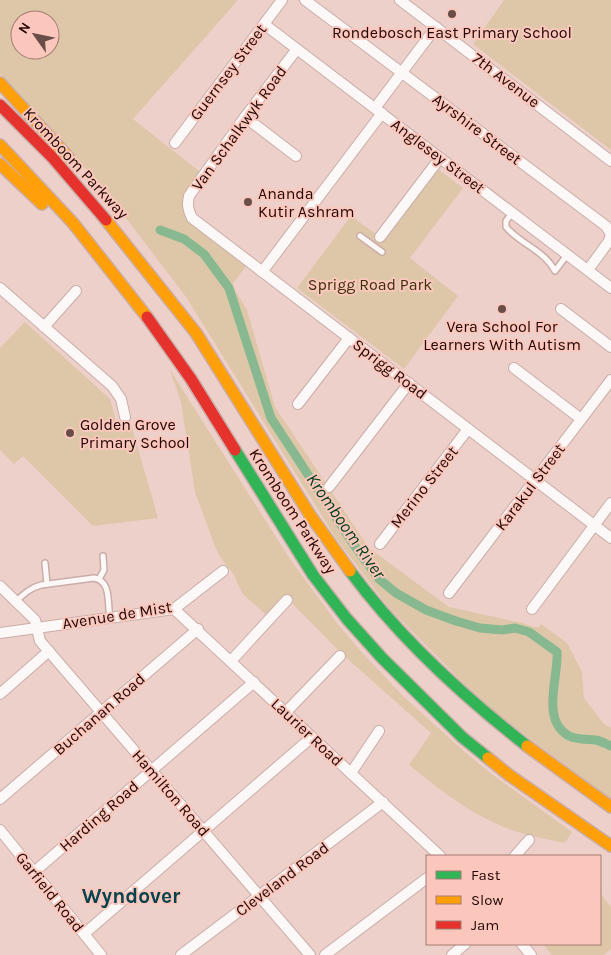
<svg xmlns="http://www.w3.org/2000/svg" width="611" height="955" font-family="Karla,sans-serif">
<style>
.green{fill:#dec7a8;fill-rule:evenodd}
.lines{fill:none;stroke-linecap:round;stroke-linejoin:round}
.canal{stroke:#88b88f;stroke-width:9}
.lane-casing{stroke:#caada8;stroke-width:8}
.street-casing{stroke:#caada8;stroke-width:12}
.fast-casing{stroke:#caada8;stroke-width:14}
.slow-casing{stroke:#caada8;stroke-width:14}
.jam-casing{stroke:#caada8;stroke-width:14}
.path{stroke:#d9d0ce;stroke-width:1;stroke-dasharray:4 2.5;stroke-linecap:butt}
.lane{stroke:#fcf8f7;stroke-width:5}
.street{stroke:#fcf8f7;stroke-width:10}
.fast{stroke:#30b455;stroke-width:11}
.slow{stroke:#ff9f0a;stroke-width:11}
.jam{stroke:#e5322d;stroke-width:11}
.poi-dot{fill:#694d49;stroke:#fbc7bc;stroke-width:2}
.labels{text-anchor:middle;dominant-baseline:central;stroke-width:4;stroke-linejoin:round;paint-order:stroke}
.poi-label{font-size:16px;fill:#220603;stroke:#fbc7bc}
.street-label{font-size:16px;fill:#220603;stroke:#fbc7bc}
.park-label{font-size:16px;fill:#3b3007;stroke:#fbc7bc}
.water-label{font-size:18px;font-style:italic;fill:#003f1b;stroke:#fbc7bc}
.district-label{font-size:21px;font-weight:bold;fill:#03434d;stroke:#fbc7bc}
</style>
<rect width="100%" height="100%" fill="#edd0ca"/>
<g class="green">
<path d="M0 0H238L133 119 204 175 190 196 189 211 249 262 232 285 247 310 275 407 369 548 449 607 522 623 534 627H539L541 624 567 643 582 672 584 698 604 724 611 728V799L486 706 389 608 335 537 186 297 126 218 71 152 0 74ZM20 20H50V50H20Z"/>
<polygon points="504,0 611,0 611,150 473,44"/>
<polygon points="434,166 463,188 410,258 458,296 404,369 297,288 351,216 380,237"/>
<polygon points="25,322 110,399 118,428 131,424 158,518 93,526 23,456 14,464 0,450 0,348"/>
<path d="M170 370 290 559 337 623 358 648 403 696 466 753 493 775 572 832 565 843C541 838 517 834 495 823 463 809 436 786 409 765L431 733 343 655 285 596 267 616 242 593 234 575 220 557 214 544 195 492 181 402Z"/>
<polygon points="600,893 611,907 611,949 604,955 552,955 543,944 600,944"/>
</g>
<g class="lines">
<path class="canal" d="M160 230 184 239 204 254 229 288 271 418 354 545 379 579 396 593 426 610 456 621 480 628 502 630 515 628 529 632 557 652C559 677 540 720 569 736 577 740 588 739 596 740 601 741 606 744 611 746"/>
<defs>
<g id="lane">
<path d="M512 213 506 221V227C520 244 544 250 555 271L567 255"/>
<polyline points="360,236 382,252"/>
<polyline points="45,563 47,584"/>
<polyline points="99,579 104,570 103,556"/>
<path d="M16 601C24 594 30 588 41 585L94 578C112 581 107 604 110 618"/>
</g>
<g id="street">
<polyline points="305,0 606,226 611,234 609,241 588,270"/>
<polyline points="400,0 611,161"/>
<polyline points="264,24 611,288"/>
<path d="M297 49 245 117 189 196C187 205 188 210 192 218L611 538"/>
<polyline points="375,108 436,27"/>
<polyline points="245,117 296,156"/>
<polyline points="175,143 282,0"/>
<polyline points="380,237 440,158"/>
<polyline points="262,272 382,113"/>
<polyline points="0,288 112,386 121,399 125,417"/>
<polyline points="561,309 611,347"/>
<polyline points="44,327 76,291"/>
<polyline points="514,368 581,419"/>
<polyline points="298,404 349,338"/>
<polyline points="329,487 409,383"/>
<polyline points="380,544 468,429"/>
<polyline points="0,586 35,620 40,641 310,955"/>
<polyline points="449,593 611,380"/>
<polyline points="174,609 440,856"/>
<polyline points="532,609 611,503"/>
<polyline points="0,633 174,609 223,571"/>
<polyline points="231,661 287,600"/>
<polyline points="0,694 49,651"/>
<polyline points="286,712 340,656"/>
<polyline points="351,773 379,731"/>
<polyline points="0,799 198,629"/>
<polyline points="0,830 101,955"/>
<polyline points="515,856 529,840"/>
<polyline points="34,872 254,682"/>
<polyline points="84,934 312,737"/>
<polyline points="522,944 531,955"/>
<polyline points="181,955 383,802"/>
<polyline points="325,955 427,878"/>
<polyline points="452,955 465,944"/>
</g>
<g id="fast">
<polyline points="235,450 313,575 347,619 382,658 462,737 488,758"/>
<path d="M350 571C398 636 463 696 527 746"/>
</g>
<g id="slow">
<polyline points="0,83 69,158"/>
<polyline points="0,145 73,223 147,317"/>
<polyline points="0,164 42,204"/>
<polyline points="106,220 196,333 310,515 350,571"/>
<polyline points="527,746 611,807"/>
<polyline points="488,758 509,775 611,846"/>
</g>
<g id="jam">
<polyline points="0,105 52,157 106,220"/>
<polyline points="147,317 191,379 235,450"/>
</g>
</defs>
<use href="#lane" class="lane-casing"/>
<use href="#street" class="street-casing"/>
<use href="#fast" class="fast-casing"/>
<use href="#slow" class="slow-casing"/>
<use href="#jam" class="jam-casing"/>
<polyline class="path" points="471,43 500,0"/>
<use href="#lane" class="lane"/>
<use href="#street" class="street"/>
<use href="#fast" class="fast"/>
<use href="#slow" class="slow"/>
<use href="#jam" class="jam"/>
</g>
<g class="poi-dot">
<circle cx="452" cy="14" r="5"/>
<circle cx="248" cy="202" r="5"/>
<circle cx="502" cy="309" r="5"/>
<circle cx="70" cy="433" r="5"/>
</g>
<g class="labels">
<g class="poi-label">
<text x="452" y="32">Rondebosch East Primary School</text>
<text x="258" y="193" text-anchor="start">Ananda<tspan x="258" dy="18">Kutir Ashram</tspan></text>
<text x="502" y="326">Vera School For<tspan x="502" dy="18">Learners With Autism</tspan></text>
<text x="80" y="424" text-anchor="start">Golden Grove<tspan x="80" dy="18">Primary School</tspan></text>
</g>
<g class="street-label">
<text transform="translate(228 72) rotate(-53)">Guernsey Street</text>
<text transform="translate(506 80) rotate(37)">7th Avenue</text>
<text transform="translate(239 128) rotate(-54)">Van Schalkwyk Road</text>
<text transform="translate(477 129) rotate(37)">Ayrshire Street</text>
<text transform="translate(438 156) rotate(37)">Anglesey Street</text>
<text transform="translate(76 163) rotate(47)">Kromboom Parkway</text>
<text transform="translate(390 369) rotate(37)">Sprigg Road</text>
<text transform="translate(424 487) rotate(-52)">Merino Street</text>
<text transform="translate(530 487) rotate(-53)">Karakul Street</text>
<text transform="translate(293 511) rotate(57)">Kromboom Parkway</text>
<text transform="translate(117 615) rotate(-9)">Avenue de Mist</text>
<text transform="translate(99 714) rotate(-41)">Buchanan Road</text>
<text transform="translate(307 732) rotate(43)">Laurier Road</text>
<text transform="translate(171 793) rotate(49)">Hamilton Road</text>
<text transform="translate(99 816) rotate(-41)">Harding Road</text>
<text transform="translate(282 879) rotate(-37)">Cleveland Road</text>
<text transform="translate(50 892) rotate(51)">Garfield Road</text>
</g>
<g class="park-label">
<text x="370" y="284">Sprigg Road Park</text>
</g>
<g class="water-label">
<text transform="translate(346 526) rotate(55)">Kromboom River</text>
</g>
<g class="district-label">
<text x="131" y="896">Wyndover</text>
</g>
</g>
<rect x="426" y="855" width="175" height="90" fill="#fbc7bc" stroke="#a47a72"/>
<rect x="436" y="871" width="25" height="8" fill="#30b455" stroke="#a47a72"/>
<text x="471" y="880" font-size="15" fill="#220603">Fast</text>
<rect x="436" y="896" width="25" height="8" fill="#ff9f0a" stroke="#a47a72"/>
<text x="471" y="905" font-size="15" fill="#220603">Slow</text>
<rect x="436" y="921" width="25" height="8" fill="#e5322d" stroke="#a47a72"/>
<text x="471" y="930" font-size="15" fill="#220603">Jam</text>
<g transform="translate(35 35) rotate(303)"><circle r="24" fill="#fbc7bc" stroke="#a47a72"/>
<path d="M0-4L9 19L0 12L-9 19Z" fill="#694d49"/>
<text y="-8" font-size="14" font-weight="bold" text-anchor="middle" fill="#220603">N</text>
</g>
</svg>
